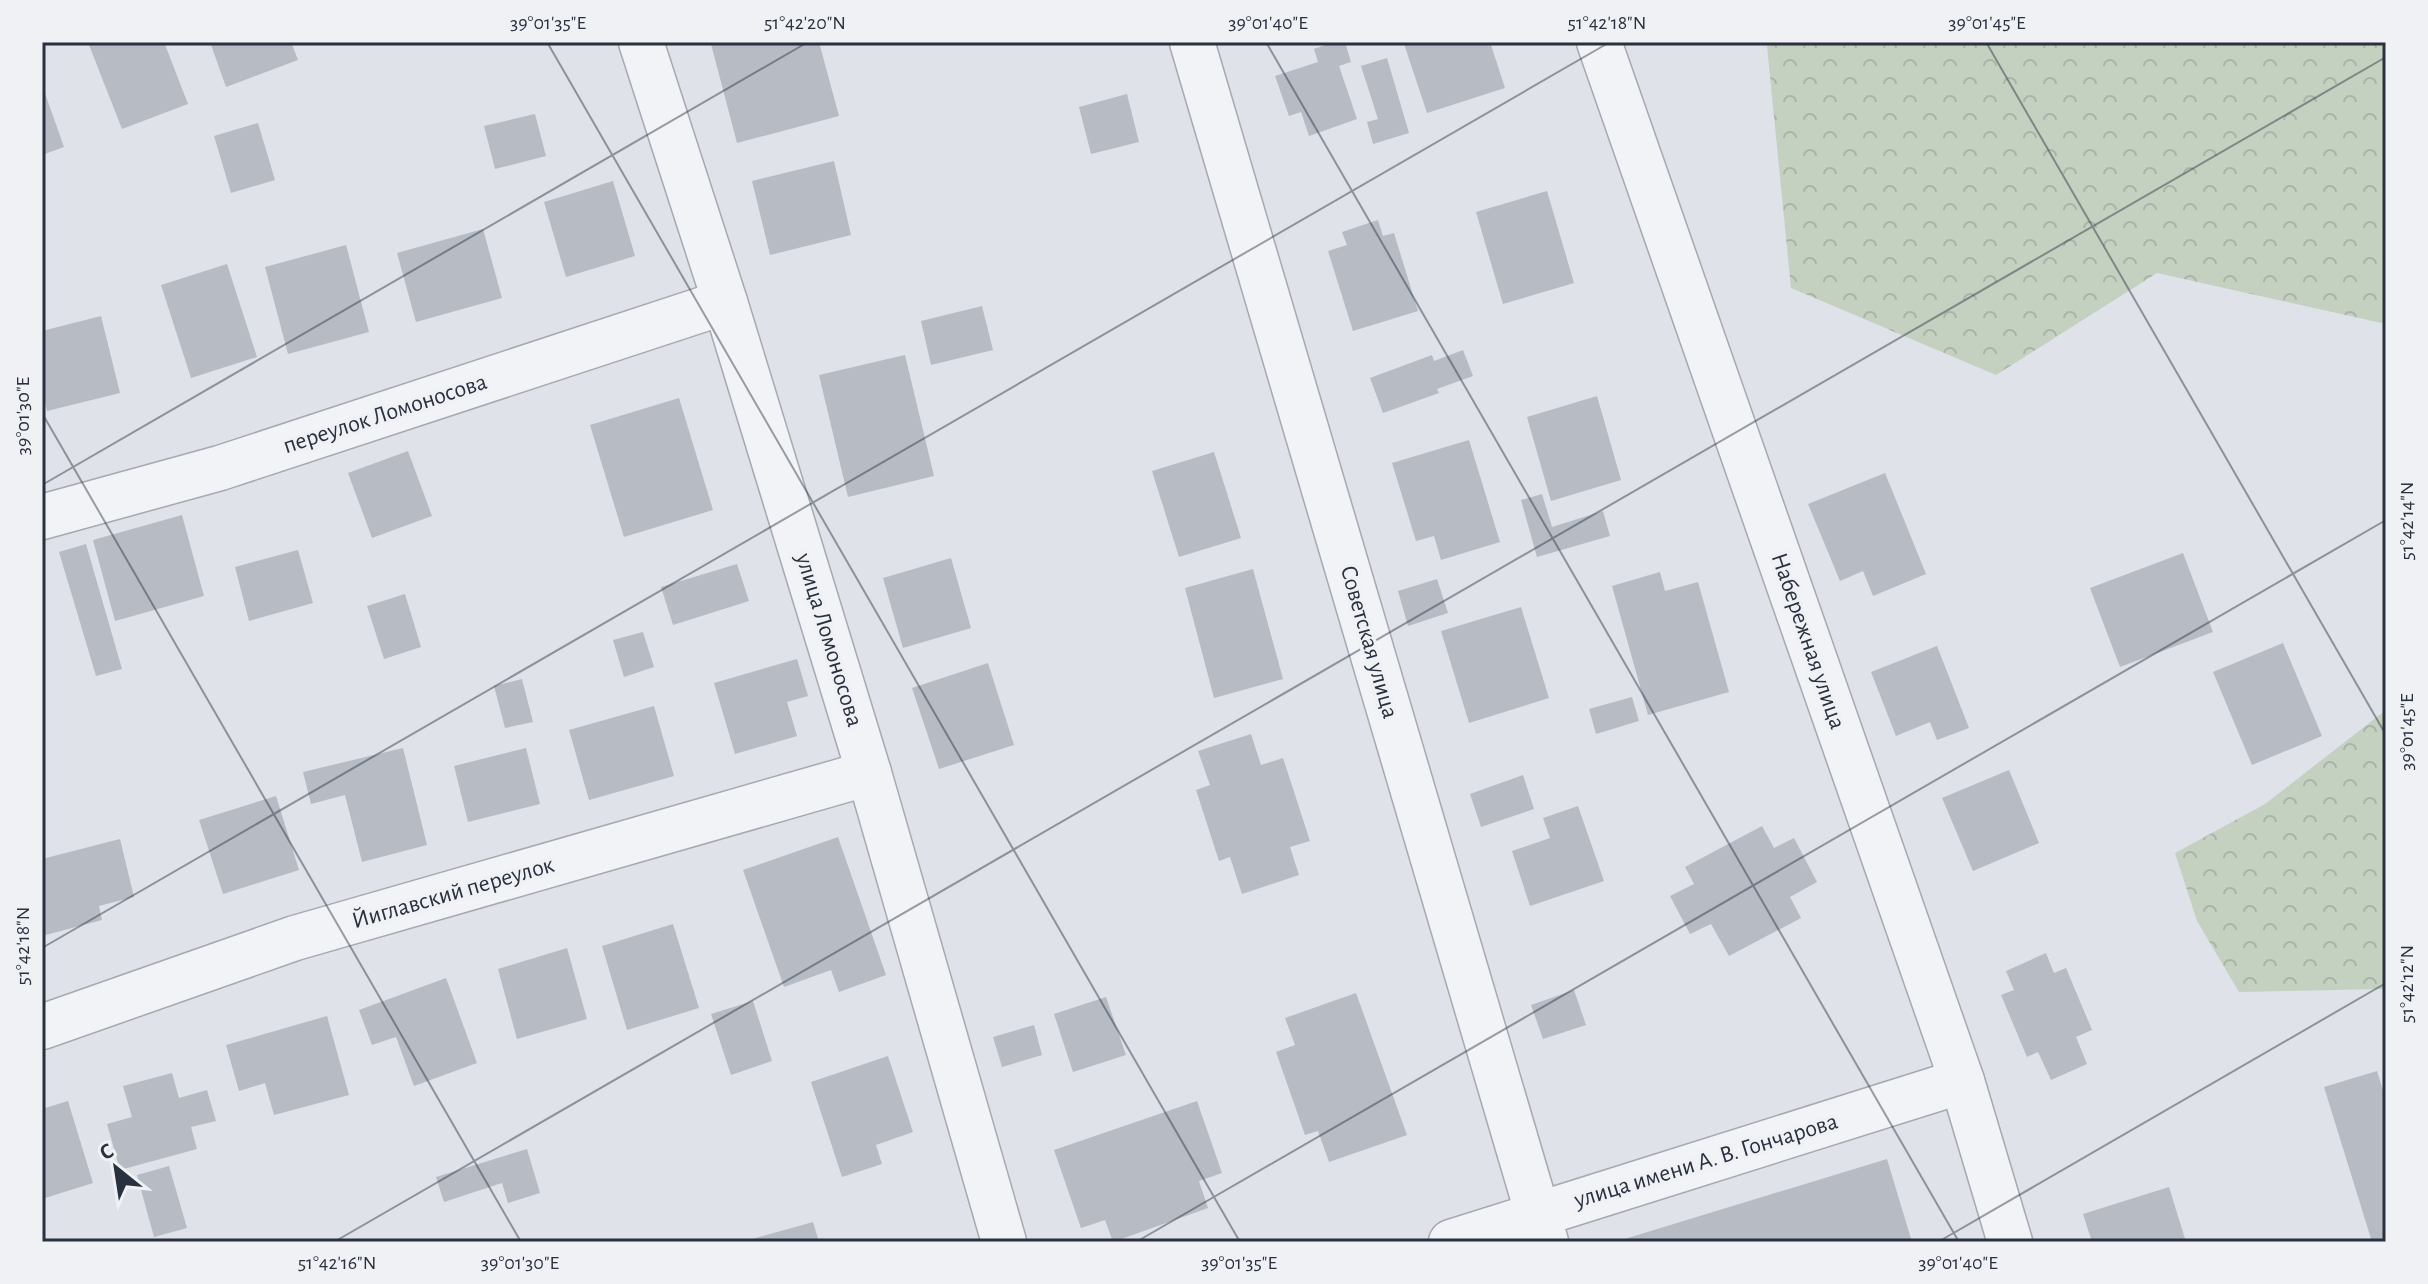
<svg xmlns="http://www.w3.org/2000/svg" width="2428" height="1284" font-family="'Alegreya Sans',sans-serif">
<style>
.forest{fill:url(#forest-crowns)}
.building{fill:#b7bbc4}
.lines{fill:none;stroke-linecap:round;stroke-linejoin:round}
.minor-casing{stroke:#a5a9b2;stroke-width:47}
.minor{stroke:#f2f3f6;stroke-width:44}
.ticks{fill:none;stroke:#29303e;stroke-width:2;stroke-opacity:0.45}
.labels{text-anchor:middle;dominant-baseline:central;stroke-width:7;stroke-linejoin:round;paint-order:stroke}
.street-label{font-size:24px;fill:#29303e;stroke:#eff1f5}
.neatline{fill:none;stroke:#29303e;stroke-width:3}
.ticks-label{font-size:20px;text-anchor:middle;fill:#29303e}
</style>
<defs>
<pattern id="forest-crowns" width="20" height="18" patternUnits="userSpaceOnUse" patternTransform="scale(2)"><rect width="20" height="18" fill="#c4d1c1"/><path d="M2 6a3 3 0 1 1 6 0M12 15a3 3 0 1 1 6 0" fill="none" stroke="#a8b4a7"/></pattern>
</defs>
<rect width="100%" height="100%" fill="#dfe2e8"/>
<g class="forest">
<polygon points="1776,42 2350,42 2386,46 2386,324 2157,273 1996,375 1791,288 1767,46"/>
<polygon points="2386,710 2386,989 2239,992 2197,921 2175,853 2265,804"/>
</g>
<g class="building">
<polygon points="95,42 164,42 188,104 122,129 89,45"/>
<polygon points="210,42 291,42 298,60 226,87"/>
<polygon points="720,42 819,42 839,116 737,143 711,44"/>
<polygon points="1334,42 1345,42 1351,62 1339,66 1357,119 1309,136 1301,112 1289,116 1275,76 1318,62 1314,49"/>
<polygon points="1411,42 1490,42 1505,88 1427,113 1404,44"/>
<polygon points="1387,58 1409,133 1373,144 1367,122 1378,119 1361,66"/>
<polygon points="42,85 64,147 42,155"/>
<polygon points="1127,94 1139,142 1091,154 1079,107"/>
<polygon points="535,114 546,156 495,169 484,126"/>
<polygon points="258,123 275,180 231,193 214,136"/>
<polygon points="834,161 851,235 770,255 752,181"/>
<polygon points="613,181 635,256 566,277 544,202"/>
<polygon points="1547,191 1574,283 1503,304 1476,212"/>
<polygon points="1378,220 1383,236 1394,233 1418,311 1353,331 1328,251 1347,245 1342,232"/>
<polygon points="483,229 502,298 416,322 397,253"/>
<polygon points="346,245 369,332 288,354 265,267"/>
<polygon points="227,264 257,357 191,378 161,285"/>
<polygon points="982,306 993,350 931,365 921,321"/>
<polygon points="101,316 120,393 47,411 42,389 42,331"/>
<polygon points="1463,350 1473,376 1437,389 1439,393 1383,413 1370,378 1432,355 1434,361"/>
<polygon points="905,355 934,476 848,497 819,375"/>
<polygon points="1597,396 1621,480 1551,501 1527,417"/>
<polygon points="679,398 713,510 624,537 590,425"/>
<polygon points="1469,440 1500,542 1441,560 1434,536 1416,541 1392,463"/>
<polygon points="408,451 432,516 372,538 348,473"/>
<polygon points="1214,452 1241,538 1179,557 1152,471"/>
<polygon points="1885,473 1926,574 1873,596 1863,571 1840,581 1808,504"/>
<polygon points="1542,494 1552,527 1603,511 1610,536 1537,557 1521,500"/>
<polygon points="182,515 204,596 115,621 93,540"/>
<polygon points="86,544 122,669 96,676 59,552"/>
<polygon points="298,550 313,603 249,621 235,567"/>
<polygon points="2183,553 2213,632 2120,667 2090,588"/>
<polygon points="951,558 971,628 903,648 883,578"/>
<polygon points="737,564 749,601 673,625 661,587"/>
<polygon points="1253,569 1283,679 1214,698 1185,588"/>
<polygon points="1660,572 1665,591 1698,582 1729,692 1648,715 1612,586"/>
<polygon points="1437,579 1448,613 1408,626 1398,591"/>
<polygon points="405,594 421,647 384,659 367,606"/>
<polygon points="1521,607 1549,698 1469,723 1441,631"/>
<polygon points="643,632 654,667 624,677 613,640"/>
<polygon points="2283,643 2322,736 2252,765 2213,672"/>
<polygon points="1937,646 1969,728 1937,740 1930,722 1896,736 1871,672"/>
<polygon points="797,659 808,696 787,702 797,736 735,754 714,683"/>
<polygon points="988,663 1014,745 939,769 912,688"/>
<polygon points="522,679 533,722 505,728 494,686"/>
<polygon points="1632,697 1639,721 1596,734 1589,709"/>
<polygon points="654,706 674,776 589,800 569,730"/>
<polygon points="1251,734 1261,765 1283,758 1310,841 1290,847 1299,875 1242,894 1230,857 1219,861 1196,790 1210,785 1198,751"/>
<polygon points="403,748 427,845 362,862 345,795 311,804 303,772"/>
<polygon points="526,748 540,804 468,822 454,766"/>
<polygon points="2009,770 2039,843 1973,871 1942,798"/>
<polygon points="1523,775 1534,809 1481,827 1470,794"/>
<polygon points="276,796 299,870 223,894 199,820"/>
<polygon points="1578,806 1604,881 1530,906 1512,851 1550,838 1543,818"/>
<polygon points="1762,826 1774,848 1794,838 1817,882 1790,897 1801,918 1729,956 1711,924 1690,934 1670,896 1694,884 1685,867"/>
<polygon points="838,837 886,975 839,992 831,970 784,987 743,870"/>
<polygon points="120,839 134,897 99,906 102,920 42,936 42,859"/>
<polygon points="673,924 699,1008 627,1030 602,946"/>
<polygon points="567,948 587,1019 517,1039 498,969"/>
<polygon points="2046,953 2054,973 2066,968 2092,1030 2076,1037 2087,1064 2051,1080 2038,1052 2027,1057 2001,995 2014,990 2006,971"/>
<polygon points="446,978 477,1063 414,1086 396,1037 372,1045 359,1010"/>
<polygon points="1574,990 1586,1025 1543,1039 1531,1005"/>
<polygon points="1356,993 1407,1135 1329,1162 1318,1131 1305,1135 1276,1052 1295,1045 1285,1018"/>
<polygon points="1106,997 1126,1055 1073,1072 1054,1014"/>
<polygon points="753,1001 772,1061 731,1075 711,1014"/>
<polygon points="327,1016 349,1095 274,1115 265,1083 239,1091 226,1045"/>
<polygon points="1034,1025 1042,1055 1002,1067 993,1037"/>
<polygon points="888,1056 913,1132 876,1145 882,1164 842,1177 811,1082"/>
<polygon points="2377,1071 2386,1100 2386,1242 2372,1242 2324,1087"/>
<polygon points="172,1073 179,1098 207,1090 216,1121 191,1127 197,1149 120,1170 107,1124 132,1117 123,1086"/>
<polygon points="68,1101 93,1183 42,1199 42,1109"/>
<polygon points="1197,1101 1222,1173 1199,1181 1208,1208 1113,1242 1105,1220 1081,1228 1054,1150"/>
<polygon points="527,1149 540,1193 508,1203 502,1183 444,1202 436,1177"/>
<polygon points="1887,1159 1912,1242 1618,1242 1618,1241"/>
<polygon points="169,1166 187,1228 154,1237 137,1175"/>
<polygon points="2169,1187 2186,1242 2092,1242 2083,1214"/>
<polygon points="813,1222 819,1242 745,1242 745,1241"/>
</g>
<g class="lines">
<defs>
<g id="minor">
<polyline points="641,42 725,302 869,773 1004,1242"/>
<polyline points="1192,42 1546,1242"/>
<polyline points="1599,42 1962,1081 2010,1242"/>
<polyline points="42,517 220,468 725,302"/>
<polyline points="42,1027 295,938 869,773"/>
<polyline points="1451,1242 1962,1081"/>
</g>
</defs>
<use href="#minor" class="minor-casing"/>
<use href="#minor" class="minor"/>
</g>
<path class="ticks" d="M547 42 1240 1242M1266 42 1959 1242M1986 42 2386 735M42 413 521 1242M42 485 808 42M42 948 1610 42M334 1242 2386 57M1136 1242 2386 520M1938 1242 2386 983"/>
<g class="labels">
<g class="street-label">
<text transform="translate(385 414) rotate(-18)">переулок Ломоносова</text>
<text transform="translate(829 640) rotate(73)">улица Ломоносова</text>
<text transform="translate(1808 641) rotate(71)">Набережная улица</text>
<text transform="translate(1369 642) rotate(74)">Советская улица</text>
<text transform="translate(453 893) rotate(-16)">Йиглавский переулок</text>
<text transform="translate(1706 1161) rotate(-17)">улица имени А. В. Гончарова</text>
</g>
</g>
<rect width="2428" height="1284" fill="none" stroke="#eff1f5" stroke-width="88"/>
<g transform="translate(116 1168) rotate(330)" stroke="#eff1f5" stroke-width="6" paint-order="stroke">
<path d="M0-6L14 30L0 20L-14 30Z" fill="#29303e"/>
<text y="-12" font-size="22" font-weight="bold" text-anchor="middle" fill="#29303e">С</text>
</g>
<rect x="44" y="44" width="2340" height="1196" class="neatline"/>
<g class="ticks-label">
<text x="548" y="29">39°01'35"E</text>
<text x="805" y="29">51°42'20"N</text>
<text x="1268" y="29">39°01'40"E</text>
<text x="1607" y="29">51°42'18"N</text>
<text x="1987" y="29">39°01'45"E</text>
<text transform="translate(22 416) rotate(-90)" y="7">39°01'30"E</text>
<text transform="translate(2406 521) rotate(-90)" y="7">51°42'14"N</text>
<text transform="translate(2406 732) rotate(-90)" y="7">39°01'45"E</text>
<text transform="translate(22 946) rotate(-90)" y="7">51°42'18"N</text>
<text transform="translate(2406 984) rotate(-90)" y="7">51°42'12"N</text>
<text x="337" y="1269">51°42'16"N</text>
<text x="520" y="1269">39°01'30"E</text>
<text x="1239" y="1269">39°01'35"E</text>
<text x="1958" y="1269">39°01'40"E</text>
</g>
</svg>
